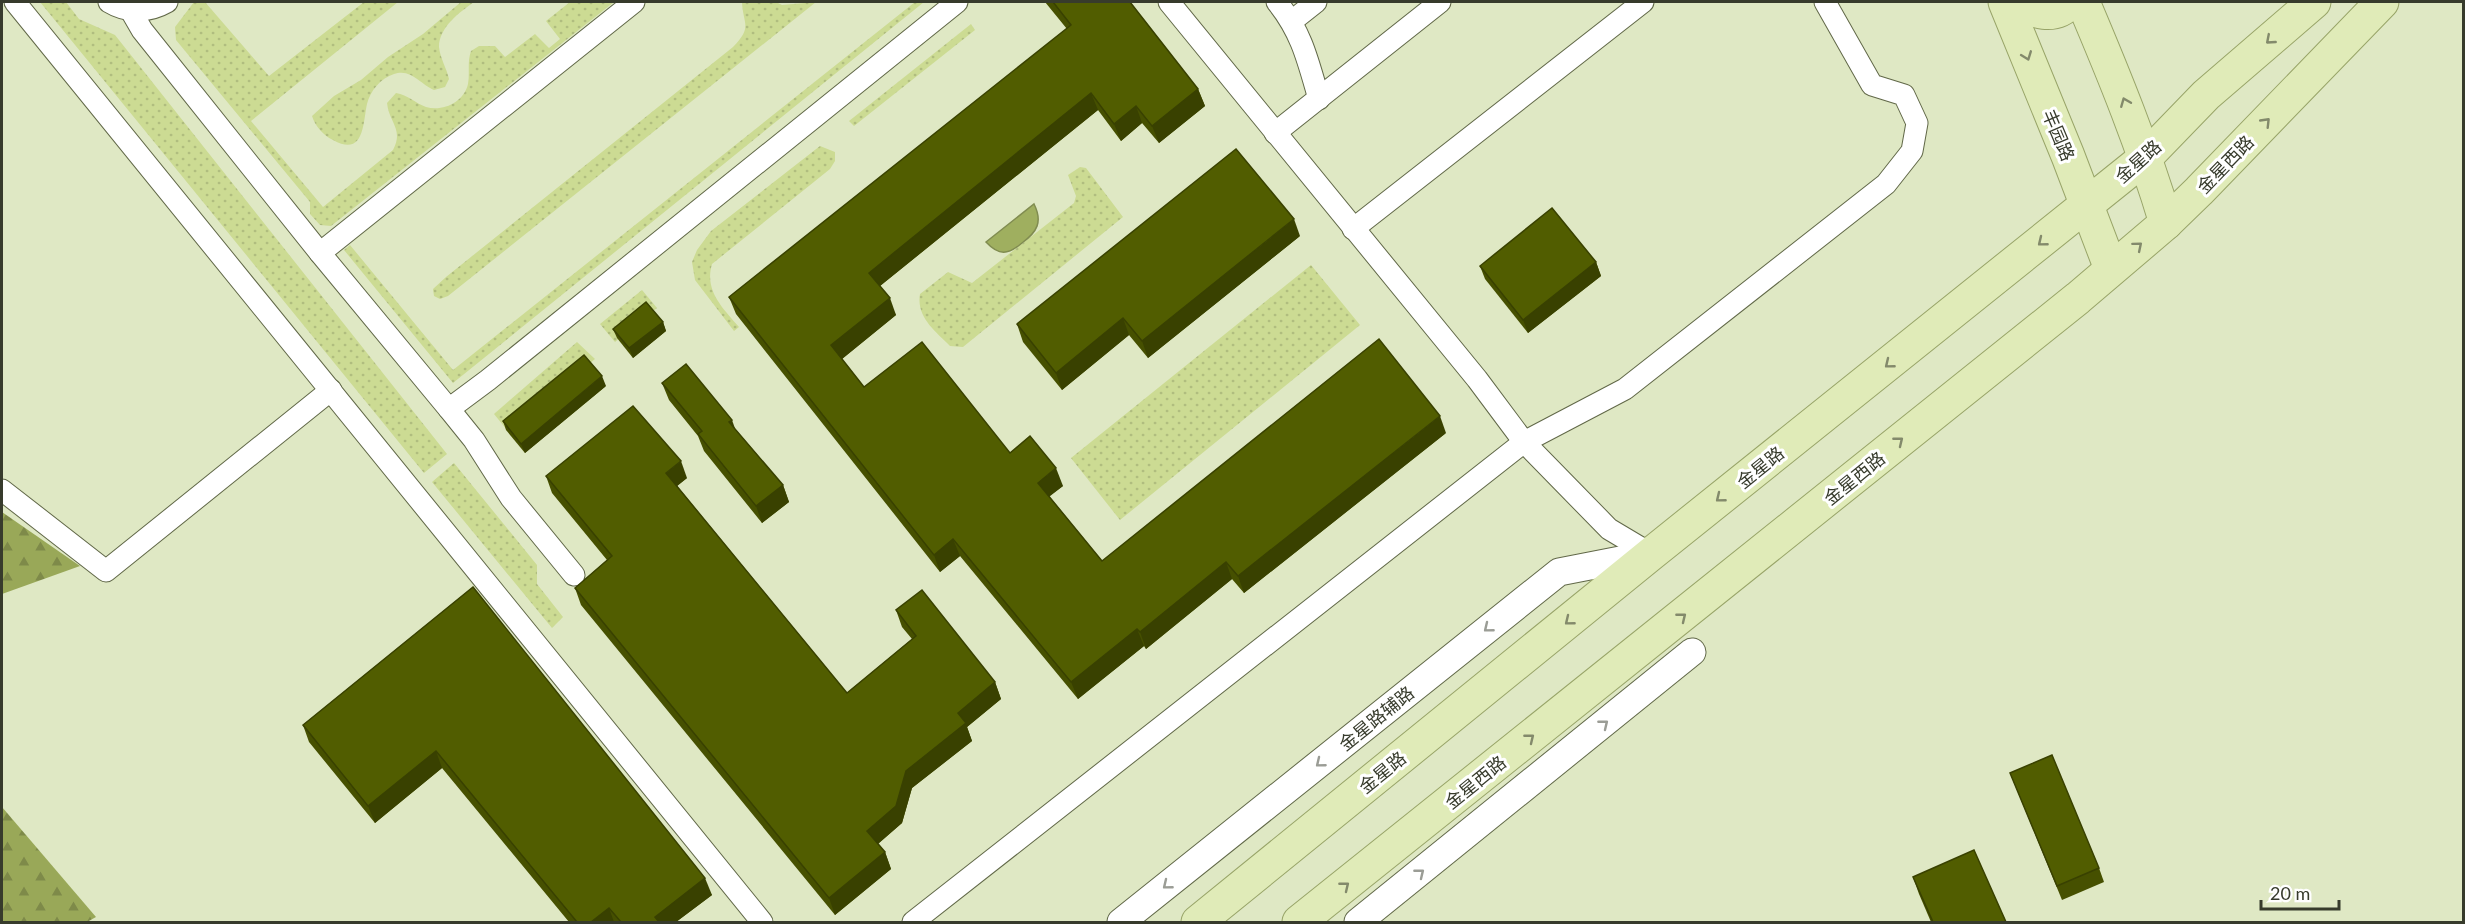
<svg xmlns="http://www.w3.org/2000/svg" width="2465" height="924" font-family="Lato,'Noto Sans SC',sans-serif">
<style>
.green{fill:url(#green-dots)}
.forest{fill:url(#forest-firs)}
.water{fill:#9faf5f;stroke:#808c50;stroke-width:1.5}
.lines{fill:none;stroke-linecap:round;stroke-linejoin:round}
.minor-casing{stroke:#616848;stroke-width:23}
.tertiary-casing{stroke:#616848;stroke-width:29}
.primary-casing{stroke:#98a468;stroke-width:35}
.minor{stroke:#fff;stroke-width:21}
.tertiary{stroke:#fff;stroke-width:27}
.primary{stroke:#e0ebb8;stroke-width:33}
.wall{fill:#465000}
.shaded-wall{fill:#394100}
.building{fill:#515d00;stroke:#394100;stroke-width:1.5}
.oneway{stroke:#838a6b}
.oneway2{stroke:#9b9d96}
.labels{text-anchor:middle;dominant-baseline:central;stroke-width:6;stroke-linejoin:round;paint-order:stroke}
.street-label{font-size:18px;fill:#373b2c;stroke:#fff}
</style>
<defs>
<pattern id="green-dots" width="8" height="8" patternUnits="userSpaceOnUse" patternTransform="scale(1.5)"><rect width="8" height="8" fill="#ccdb93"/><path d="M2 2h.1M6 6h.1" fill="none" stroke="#b0bd7f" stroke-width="1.8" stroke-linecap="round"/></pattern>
<pattern id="forest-firs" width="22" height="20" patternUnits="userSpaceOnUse" patternTransform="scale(1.5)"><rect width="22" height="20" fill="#99a858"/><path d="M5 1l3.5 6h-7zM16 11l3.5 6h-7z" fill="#7e8a49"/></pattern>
</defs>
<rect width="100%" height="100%" fill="#dfe8c4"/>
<g class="green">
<polygon points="40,2 66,2 79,19 115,35 447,454 424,473"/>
<path d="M194 2H205L269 76 364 2H398L251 121 323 207 393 150C404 129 389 123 387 103L396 93C408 95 415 103 426 107 443 112 464 102 468 84 470 73 467 62 471 51L479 46H495L505 57 535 34 549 48 560 39 546 21 570 2H614L331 226 320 225 310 214V202L176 40 175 27Z"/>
<path d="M461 2H474C460 12 439 27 439 47 440 58 447 69 449 79L445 87 434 90C420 84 411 68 394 74 381 78 370 91 367 104 363 121 365 158 333 140 324 136 315 126 312 116L334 96 361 80 388 57 423 34Z"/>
<path d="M742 2H776L782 5 816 2 448 296 440 299 434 296 433 289 446 277 733 47C753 26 743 25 742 2Z"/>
<polygon points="915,2 924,2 453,383 344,250 350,245 453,370"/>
<polygon points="971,24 975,30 854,126 849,121"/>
<path d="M820 146 835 152V161L830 169 712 264C704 291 723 308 739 327L734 331 695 280 692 262 697 250 711 231Z"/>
<path d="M1080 167 1086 168 1123 217 963 347 950 346C935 331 916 317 920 294L948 272 972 283 1074 203 1076 196 1068 175Z"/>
<polygon points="1311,265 1360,325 1120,520 1071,458"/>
<polygon points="642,290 657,308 615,342 600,324"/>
<polygon points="577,342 595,359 507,430 494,414"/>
<polygon points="454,463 537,565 537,584 563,617 552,628 432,482"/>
</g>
<g class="forest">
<polygon points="2,512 80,566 2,594"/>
<polygon points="2,807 96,917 87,922 2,922"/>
</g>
<path class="water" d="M1034 204C1043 222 1037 232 1022 243 1008 255 999 256 986 242Z"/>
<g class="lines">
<defs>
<g id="minor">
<polyline points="15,2 762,922"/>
<path d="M109 2C127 13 148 13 167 2"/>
<polyline points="1169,2 1477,379 1524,442 1609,529 1651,554"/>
<path d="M1277 2C1302 33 1308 61 1319 99"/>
<polyline points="131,11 142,30 320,253 449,409 488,380 957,2"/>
<polyline points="1292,21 1316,2"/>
<polyline points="1275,133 1440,2"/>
<polyline points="1353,229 1643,2"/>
<polyline points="320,253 634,2"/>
<polyline points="449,409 474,440 511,498 574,575"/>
<polyline points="2,490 106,571 331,390"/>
<polyline points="913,922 1524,442 1625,389 1886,184 1912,151 1917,123 1904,95 1872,85 1825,2"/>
</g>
<g id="tertiary">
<polyline points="1121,922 1559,572 1651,554"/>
<polyline points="1358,922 1692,652"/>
</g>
<g id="primary">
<polyline points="2005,2 2068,156 2111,269"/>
<path d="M2012 2C2031 10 2054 21 2070 2"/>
<path d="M2083 2C2114 75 2143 146 2166 223"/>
<polyline points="1198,922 1651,554 2146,157 2206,95 2314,2"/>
<polyline points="1299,922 2078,298 2166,223 2199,191 2382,2"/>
</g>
</defs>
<use href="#minor" class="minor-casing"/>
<use href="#tertiary" class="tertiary-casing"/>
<use href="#primary" class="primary-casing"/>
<use href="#minor" class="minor"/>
<use href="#tertiary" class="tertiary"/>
<use href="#primary" class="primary"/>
</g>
<g class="wall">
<polygon points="1045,2 1130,2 1198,89 1205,106 1159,143 1142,123 1121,141 1098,110 880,286 896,315 842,359 864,387 1010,453 1063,486 1049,496 1102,561 1446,433 1244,593 1232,579 1146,649 1144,646 1078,699 960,556 940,572 736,314 729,297 1067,29"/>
<polygon points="1300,236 1148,358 1129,335 1062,390 1023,342 1017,324"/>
<polygon points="1596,262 1601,276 1528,333 1485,279 1480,266"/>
<polygon points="663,322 666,331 633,358 617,338 613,329"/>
<polygon points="662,383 736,430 783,485 789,502 762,523 704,451 698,436 669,400"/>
<polygon points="606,386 525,453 506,430 503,421"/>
<polygon points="546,476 687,478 677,486 847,693 912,639 902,627 896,610 995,682 1001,699 967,727 972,741 912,788 902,823 878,844 885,852 891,869 835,915 581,605 575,588 607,560 552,493"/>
<polygon points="473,587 712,895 676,922 569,922 442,768 375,823 309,742 303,725"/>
<polygon points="2010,773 2099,868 2104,882 2062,900"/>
<polygon points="1913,877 2006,922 1931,922 1919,894"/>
</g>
<g class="shaded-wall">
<polygon points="1198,89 1205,106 1159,143 1152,126"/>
<polygon points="1091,93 1098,110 875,290 869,273"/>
<polygon points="1136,106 1142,123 1121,141 1114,124"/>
<polygon points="1294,219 1300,236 1148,358 1142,341"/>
<polygon points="1596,262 1601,276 1528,333 1523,320"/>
<polygon points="890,298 896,315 837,363 831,345"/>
<polygon points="1123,318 1129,335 1062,390 1056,373"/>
<polygon points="663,322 666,331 633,358 629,348"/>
<polygon points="602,376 606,386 525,453 521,444"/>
<polygon points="1440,416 1446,433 1244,593 1238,576"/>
<polygon points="732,420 738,437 729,422"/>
<polygon points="681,461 687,478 672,490 666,473"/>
<polygon points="1056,468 1063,486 1045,500 1038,483"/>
<polygon points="783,485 789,502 762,523 756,506"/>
<polygon points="953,539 960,556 940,572 934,555"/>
<polygon points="1226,562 1232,579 1146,649 1140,632"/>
<polygon points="1137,629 1144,646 1078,699 1071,682"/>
<polygon points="995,682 1001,699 967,727 972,741 912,788 902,823 873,848 867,831 906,771 958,713"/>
<polygon points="436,751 442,768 375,823 368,806"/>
<polygon points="885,852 891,869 835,915 829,898"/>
<polygon points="705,878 712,895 676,922 657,922 655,917"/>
<polygon points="609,908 614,922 591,922"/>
</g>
<g class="building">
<polygon points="1053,2 1130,2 1198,89 1152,126 1136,106 1114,124 1091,93 869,273 890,298 831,345 864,387 922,342 1010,453 1030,436 1056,468 1038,483 1102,561 1379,339 1440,416 1238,576 1226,562 1140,632 1137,629 1071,682 953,539 934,555 729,297 1071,25"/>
<polygon points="1236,149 1294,219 1142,341 1123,318 1056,373 1017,324"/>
<polygon points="1552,208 1596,262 1523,320 1480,266"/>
<polygon points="646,302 663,322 629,348 613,329"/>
<polygon points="584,355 602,376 521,444 503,421"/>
<polygon points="686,364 732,420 729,422 783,485 756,506 698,434 702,431 662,383"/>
<polygon points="633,406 681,461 666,473 847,693 916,636 896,610 922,590 995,682 958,713 966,723 906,771 896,806 867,831 885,852 829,898 575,588 612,556 546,476"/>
<polygon points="473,587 705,878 655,917 659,922 621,922 609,908 591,922 577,922 436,751 368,806 303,725"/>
<polygon points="2052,755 2099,868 2057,886 2010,773"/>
<polygon points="1974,850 2006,922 1933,922 1913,877"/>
</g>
<defs><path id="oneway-chevron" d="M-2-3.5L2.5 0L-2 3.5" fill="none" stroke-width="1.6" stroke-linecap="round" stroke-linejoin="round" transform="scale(1.5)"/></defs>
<g class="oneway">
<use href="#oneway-chevron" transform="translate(2270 40) rotate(139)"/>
<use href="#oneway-chevron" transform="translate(2027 56) rotate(69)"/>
<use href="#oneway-chevron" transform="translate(2125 102) rotate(-112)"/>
<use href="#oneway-chevron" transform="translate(2266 122) rotate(-46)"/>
<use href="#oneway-chevron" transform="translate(2042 242) rotate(141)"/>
<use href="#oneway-chevron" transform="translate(2138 246) rotate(-40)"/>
<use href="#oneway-chevron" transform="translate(1889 364) rotate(141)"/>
<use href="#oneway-chevron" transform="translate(1899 441) rotate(-39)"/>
<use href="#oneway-chevron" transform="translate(1720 498) rotate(141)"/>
<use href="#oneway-chevron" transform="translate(1682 617) rotate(-39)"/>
<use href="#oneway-chevron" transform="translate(1569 621) rotate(141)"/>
<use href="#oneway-chevron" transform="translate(1530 738) rotate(-39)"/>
<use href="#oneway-chevron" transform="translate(1345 886) rotate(-39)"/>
</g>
<g class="oneway2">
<use href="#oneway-chevron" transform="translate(1488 628) rotate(141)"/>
<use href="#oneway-chevron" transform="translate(1604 724) rotate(-39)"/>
<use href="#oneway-chevron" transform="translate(1320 763) rotate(141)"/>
<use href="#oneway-chevron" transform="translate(1420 873) rotate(-39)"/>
<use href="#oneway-chevron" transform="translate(1167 885) rotate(141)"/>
</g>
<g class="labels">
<g class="street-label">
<text transform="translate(2059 135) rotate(67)">丰园路</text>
<text transform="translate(2138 161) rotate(-42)">金星路</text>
<text transform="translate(2225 164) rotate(-46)">金星西路</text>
<text transform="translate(1760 467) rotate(-39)">金星路</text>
<text transform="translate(1854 478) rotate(-39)">金星西路</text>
<text transform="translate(1376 718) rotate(-39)">金星路辅路</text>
<text transform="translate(1382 772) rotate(-39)">金星路</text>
<text transform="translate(1475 782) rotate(-39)">金星西路</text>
</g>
</g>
<rect width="2465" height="924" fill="none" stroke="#373b2c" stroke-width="6"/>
<path d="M2261 900v9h78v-9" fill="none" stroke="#373b2c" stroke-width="3"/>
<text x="2270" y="900" font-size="18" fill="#373b2c" stroke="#ffffff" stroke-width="4.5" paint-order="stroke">20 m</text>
</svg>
